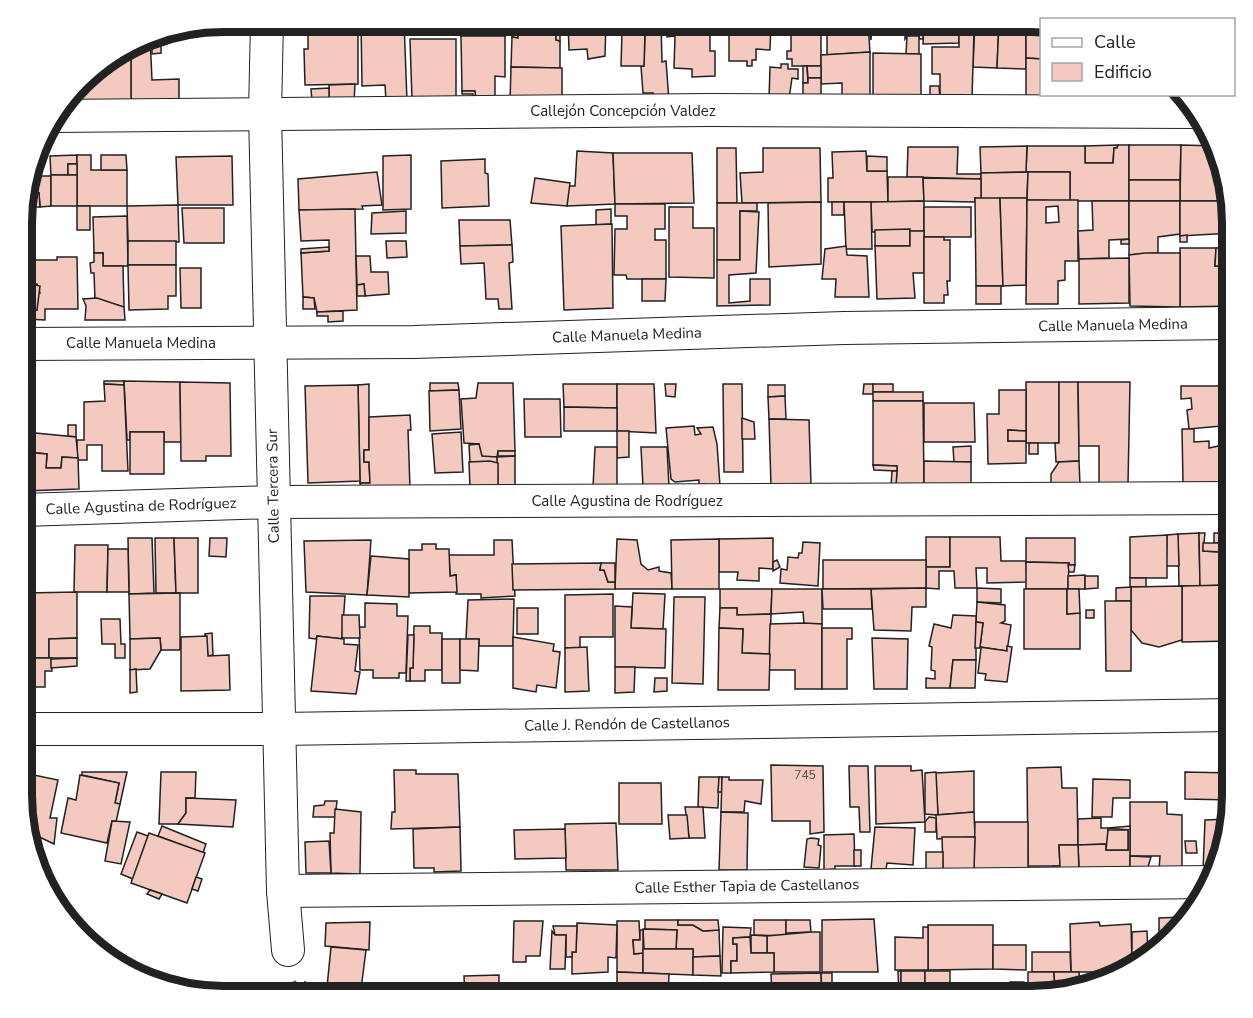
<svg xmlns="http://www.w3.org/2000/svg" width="1253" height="1018" font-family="'Nunito Sans',sans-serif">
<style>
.building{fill:#f3c9c0;stroke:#222;stroke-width:1.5;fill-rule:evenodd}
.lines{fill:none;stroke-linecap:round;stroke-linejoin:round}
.street-casing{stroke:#222;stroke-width:34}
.path{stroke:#646464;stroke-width:4;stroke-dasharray:4.5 3;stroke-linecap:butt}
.street{stroke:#fff;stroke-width:32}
.labels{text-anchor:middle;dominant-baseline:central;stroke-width:4.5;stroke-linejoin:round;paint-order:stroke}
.number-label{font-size:12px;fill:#564c4a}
.street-label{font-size:15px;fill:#222;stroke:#fff}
.rim{fill:none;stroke:#222;stroke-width:8}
</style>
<rect width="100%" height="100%" fill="#fff"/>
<g class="building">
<polygon points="308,21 358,21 358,84 305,85 304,49 308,49"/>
<polygon points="361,21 404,21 407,101 386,101 385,85 362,86"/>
<polygon points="461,21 506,21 505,28 511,29 512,34 505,33 505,36 461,36"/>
<polygon points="512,21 518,21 518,38 512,37"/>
<polygon points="518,21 556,21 556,40 560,41 560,68 511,67 512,37 518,38"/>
<polygon points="556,21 560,21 560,41 556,40"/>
<polygon points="568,21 606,21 605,56 588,59 587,49 569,50"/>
<polygon points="622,21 661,21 662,62 666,61 669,101 653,102 653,93 643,93 641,66 644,66 645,32 622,31"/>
<polygon points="667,21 710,21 710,51 715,51 715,76 692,77 692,69 674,68 675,36 667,37"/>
<polygon points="729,21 771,21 770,50 756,49 756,60 752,60 752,66 747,66 747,61 729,61"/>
<polygon points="791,21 821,21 821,66 792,66 792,59 787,59 787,51 791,51"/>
<polygon points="827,21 863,21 863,25 868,24 870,52 827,55"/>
<polygon points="863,21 872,21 871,40 868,24 863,25"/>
<polygon points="896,21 924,21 923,39 919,39 919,36 907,36 905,39 905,33 896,33"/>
<polygon points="924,21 965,21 965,29 959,29 959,43 923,44"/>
<polygon points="975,21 999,21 997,68 973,67"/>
<polygon points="999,21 1026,21 1026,69 997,68"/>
<polygon points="1026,21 1042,21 1042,59 1026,58"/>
<polygon points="959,29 974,30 972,98 940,98 940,74 932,74 932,47 959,47"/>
<polygon points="171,30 172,36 150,37 157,32"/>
<polygon points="622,31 645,32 644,66 621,66"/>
<polygon points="150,36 152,80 179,79 179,102 131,102 131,47"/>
<polygon points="461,36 505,36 505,77 495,76 495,102 476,101 475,91 462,91"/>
<polygon points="907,36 919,36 919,54 906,54"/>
<polygon points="410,39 456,39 456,101 412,100"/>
<polygon points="152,40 161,40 161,53 152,54"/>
<polygon points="131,47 131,54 119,54"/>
<polygon points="870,52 870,98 842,99 842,83 821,84 821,55"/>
<polygon points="873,53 921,54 921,97 873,97"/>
<polygon points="119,54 131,54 131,102 78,102 77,86 90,71 98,66 98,72 111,72 111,59"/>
<polygon points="1026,58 1042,59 1042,94 1076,94 1076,98 1026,98"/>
<polygon points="781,64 788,64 788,69 798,69 798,79 792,78 789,99 769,99 770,67 781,68"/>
<polygon points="803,66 807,66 808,83 803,83"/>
<polygon points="807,66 821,66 821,78 808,78"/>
<polygon points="511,67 562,68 562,102 510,102"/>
<polygon points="808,78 821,78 821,98 803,99 803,83 808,83"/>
<polygon points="355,84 354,102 329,101 329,85"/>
<polygon points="930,86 939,86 940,98 930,98"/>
<polygon points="77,87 78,102 66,102 66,99"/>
<polygon points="329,88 329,101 312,101 311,89"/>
<polygon points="462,91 475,91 476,101 473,101 473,94 462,94"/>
<polygon points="1118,145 1117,148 1114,148 1113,163 1085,163 1085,146"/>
<polygon points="1118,145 1129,145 1129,201 1070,201 1070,172 1026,172 1027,146 1085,146 1085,163 1113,163 1114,148 1117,148"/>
<polygon points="1129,145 1181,145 1180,180 1129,180"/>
<polygon points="1181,145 1217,146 1228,201 1180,201"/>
<polygon points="1027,146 1026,172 981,173 980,147"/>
<polygon points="908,147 958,147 957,174 981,174 981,179 907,177"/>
<polygon points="717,148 736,148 737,203 717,203"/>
<polygon points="763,148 820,148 821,202 742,203 740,173 763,172"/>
<polygon points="577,151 613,153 615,204 567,206 568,186 575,186"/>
<polygon points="866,151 867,171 887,171 888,202 828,202 828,178 833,178 832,152"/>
<polygon points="613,153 692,153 694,203 615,204"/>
<polygon points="77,155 77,164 68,164 68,175 51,175 51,206 40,207 39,193 25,192 29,176 51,176 50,156"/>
<polygon points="77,155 91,155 91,170 127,170 127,206 77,206"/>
<polygon points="101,155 126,155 127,170 101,170"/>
<polygon points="411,155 411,209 383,210 383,156"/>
<polygon points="232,156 233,205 178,205 176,157"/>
<polygon points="867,156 887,157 887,171 867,171"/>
<polygon points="485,159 485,173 488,174 489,206 442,208 441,161"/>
<rect x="68" y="164" width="9" height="11"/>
<polygon points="377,172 382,205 362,206 363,209 299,210 298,179"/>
<polygon points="1028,172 1027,198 981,199 981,173"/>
<polygon points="1028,172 1070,172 1070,201 1027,200"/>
<rect x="51" y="175" width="26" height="31"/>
<polygon points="888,177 923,177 924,201 888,202"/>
<polygon points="535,178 570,183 567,206 531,203"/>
<polygon points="923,178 981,179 981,199 975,198 975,202 924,201"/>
<rect x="1129" y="180" width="51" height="21"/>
<polygon points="25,192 39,193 40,207 26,207"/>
<polygon points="975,198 1000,198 1003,286 976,286"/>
<polygon points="1000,198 1027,198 1026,285 1003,286"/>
<path d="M1027 200H1078V261H1065V280L1058 281V304H1026ZM1058 206 1059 222 1046 223V207Z"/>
<polygon points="924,201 924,231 872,232 871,202"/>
<polygon points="1092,201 1129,201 1129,239 1109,240 1109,258 1079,259 1078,231 1093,230"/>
<polygon points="1129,201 1180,201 1180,234 1158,237 1158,253 1129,255"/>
<polygon points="1180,201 1228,201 1232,233 1180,236"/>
<polygon points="821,202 821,264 769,267 768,203"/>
<rect x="832" y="202" width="12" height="13"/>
<polygon points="844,202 871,202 872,249 846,249"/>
<polygon points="717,203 757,203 757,211 740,211 740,260 717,260"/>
<polygon points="615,204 665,204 665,229 655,229 655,240 666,240 666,279 627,279 626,275 614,275 615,229 627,229 627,216 615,216"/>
<polygon points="178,205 179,242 128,241 127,206"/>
<rect x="77" y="206" width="13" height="24"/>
<polygon points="669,207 693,207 693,228 714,228 714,278 669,277"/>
<rect x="924" y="207" width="47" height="30"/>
<polygon points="182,208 224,208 224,243 184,243"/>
<polygon points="355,209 357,310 317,312 314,298 303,297 301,253 329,251 329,240 301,241 299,210"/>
<polygon points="611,209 611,224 596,225 596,210"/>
<polygon points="406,211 406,233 371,234 372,213"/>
<polygon points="740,211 759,212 756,273 729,275 729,303 750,301 750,279 770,279 770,305 717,306 717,260 740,260"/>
<polygon points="127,216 128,266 103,266 103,253 94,253 93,217"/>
<polygon points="459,220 510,220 512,245 460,246"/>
<polygon points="612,224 613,308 564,310 561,226"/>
<polygon points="910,229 910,246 875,246 875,230"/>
<polygon points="910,231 924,231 924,273 913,273 915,298 877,299 875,246 910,246"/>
<polygon points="1187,235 1187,242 1180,242 1180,236"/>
<polygon points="924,237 944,237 944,240 950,240 950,281 947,281 948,295 944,295 944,303 924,303"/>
<polygon points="1129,239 1129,244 1121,244 1121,240"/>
<rect x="128" y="241" width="48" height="24"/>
<polygon points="386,241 406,241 407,257 387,258"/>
<polygon points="23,244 25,244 26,312 23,312"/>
<polygon points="512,245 513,262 509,263 512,309 499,309 498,299 486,299 484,263 461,264 460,246"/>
<polygon points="846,246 847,255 867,256 869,297 835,297 836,279 822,279 825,249"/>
<polygon points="329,247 329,251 301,253 301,249"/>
<polygon points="1180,248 1216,248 1215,266 1232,266 1232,306 1180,307"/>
<polygon points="1216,248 1232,248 1232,266 1215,266"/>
<polygon points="94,253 103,253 103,266 123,266 124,307 95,299 94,273 91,273 90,263 94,262"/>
<polygon points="1145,253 1180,253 1180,307 1130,306 1129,255"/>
<polygon points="356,256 370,256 371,272 388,272 389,294 365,296 364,284 357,285"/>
<polygon points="57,257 77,257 78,309 45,309 45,320 25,319 26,311 37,310 38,293 40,293 37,284 26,283 26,260 57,260"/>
<polygon points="1129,258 1129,303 1079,304 1079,259"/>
<polygon points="128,265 176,265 176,296 168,296 168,309 129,310"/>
<polygon points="180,268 201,268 201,308 181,308"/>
<polygon points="642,279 666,279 665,301 642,301"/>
<polygon points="26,283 40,286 37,310 26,311"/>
<polygon points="364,284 365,296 357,296 357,285"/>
<rect x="976" y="286" width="25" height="18"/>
<polygon points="303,297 314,298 315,309 303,309"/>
<polygon points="97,298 124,307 125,320 85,320 86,306 83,299"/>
<polygon points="343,311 343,321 328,322 328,316 317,316 317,312"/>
<polygon points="104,381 124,381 124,385 104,384"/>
<polygon points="124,381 180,382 181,442 164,442 164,432 130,432 130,440 127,440"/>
<polygon points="22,382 26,382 22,491"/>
<polygon points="180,382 230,383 231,456 206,456 206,461 181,461"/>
<rect x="1026" y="382" width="33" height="61"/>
<polygon points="1059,382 1078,382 1079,461 1056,462 1055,443 1059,443"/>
<polygon points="1078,382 1130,382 1128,484 1099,484 1099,446 1079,446"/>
<polygon points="430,383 458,383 459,390 430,391"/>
<polygon points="478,383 513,383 515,451 498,451 497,457 484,458 480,453 479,444 464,443 461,399 476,398"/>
<polygon points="104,384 124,385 128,471 102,471 102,445 87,445 87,460 77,460 77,440 84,440 84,402 105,401"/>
<polygon points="369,384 369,450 364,450 364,462 369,462 370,483 360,483 358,385"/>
<polygon points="563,384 617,384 617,408 564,407"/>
<polygon points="617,384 654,384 656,433 617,431"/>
<polygon points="665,384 676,384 675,397 666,396"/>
<polygon points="723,384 742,384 743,472 724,472"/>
<polygon points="864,384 873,384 874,394 863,394"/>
<rect x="873" y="384" width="20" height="8"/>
<polygon points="358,385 360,481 308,483 305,386"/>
<polygon points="768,385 785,385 785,396 768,397"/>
<polygon points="1181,386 1232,386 1232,425 1189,429 1187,410 1192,409 1191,398 1181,399"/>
<polygon points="459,390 461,429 430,431 429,391"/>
<polygon points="999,390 1026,390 1026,431 1008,430 1008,441 1026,441 1026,463 988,464 987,414 999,414"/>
<rect x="873" y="392" width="50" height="9"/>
<polygon points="785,396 786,419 769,419 768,397"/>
<polygon points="524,399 560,399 561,437 525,437"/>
<polygon points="873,401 923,401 924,486 896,486 897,466 873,465"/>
<polygon points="924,403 974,403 975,442 924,442"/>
<polygon points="564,407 617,408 617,431 564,431"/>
<polygon points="410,415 411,430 408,430 410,488 361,488 360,483 370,483 369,462 364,462 364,450 369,450 369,417"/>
<polygon points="742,418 754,422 755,439 742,439"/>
<polygon points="769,419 809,420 811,485 771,486"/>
<polygon points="68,425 76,425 76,437 68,436"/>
<polygon points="694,426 695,435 701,434 697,428 713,427 717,444 720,486 704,486 704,484 699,485 699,480 675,482 671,479 666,428"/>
<polygon points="1182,429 1194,429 1194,442 1209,441 1209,448 1232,443 1232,482 1183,483"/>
<polygon points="1008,430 1026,431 1026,441 1008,441"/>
<polygon points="617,431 629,431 629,457 617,458"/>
<polygon points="25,432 76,437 78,458 62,457 61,468 46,468 47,454 25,452"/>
<rect x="130" y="432" width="34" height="42"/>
<polygon points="461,432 463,472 435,473 432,434"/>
<rect x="1029" y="443" width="9" height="11"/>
<polygon points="479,444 482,456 497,457 498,463 470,462 469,445"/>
<polygon points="971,446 971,462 954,462 953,447"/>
<polygon points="595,447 617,447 617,487 593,487"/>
<polygon points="641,447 667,447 669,487 643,487"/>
<rect x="498" y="451" width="17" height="5"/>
<polygon points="25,452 47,454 46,468 61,468 62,457 78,458 79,489 24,491"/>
<polygon points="515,456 515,487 498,487 497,457"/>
<polygon points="490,461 498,463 498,487 470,488 469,462"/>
<polygon points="924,461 971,462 971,487 924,486"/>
<polygon points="1079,461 1080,485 1051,485 1051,474 1059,462"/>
<polygon points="873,465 897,466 897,471 874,470"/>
<polygon points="892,471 897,471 896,486 891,486"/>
<polygon points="1199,533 1200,586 1179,586 1178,534"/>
<polygon points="1199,533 1205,533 1203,551 1220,552 1221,543 1214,543 1214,533 1230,533 1230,585 1200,586"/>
<polygon points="1178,534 1179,566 1166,566 1167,535"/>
<polygon points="1167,535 1167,578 1130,578 1130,537"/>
<rect x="926" y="537" width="24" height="30"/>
<polygon points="950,537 1000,537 1001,561 1026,561 1027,582 987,583 987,568 976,568 977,588 955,588 954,571 939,571 939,589 926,588 926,567 950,567"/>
<polygon points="128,538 152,538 154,593 129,594"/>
<polygon points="155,538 174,538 176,593 156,593"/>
<polygon points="174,538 198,538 198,593 176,593"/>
<polygon points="210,538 227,538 226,557 209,556"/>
<polygon points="773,538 773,569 759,568 759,581 737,580 738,572 719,572 719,539"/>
<polygon points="1026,538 1075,538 1075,565 1068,565 1069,563 1026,562"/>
<polygon points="617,539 637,540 641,564 648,570 659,567 659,571 671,573 672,589 615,589"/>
<polygon points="719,539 719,589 672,589 671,540"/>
<polygon points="22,540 24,540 23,589 22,589"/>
<polygon points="371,540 367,595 306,592 304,541"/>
<polygon points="494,540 512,540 515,596 481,598 481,594 456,594 456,575 450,576 449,555 494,555"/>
<polygon points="803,542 820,543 818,586 780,583 781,569 787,570 788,557 798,558 799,553 802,553"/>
<polygon points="1203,543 1221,543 1220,552 1203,551"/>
<polygon points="422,544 436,544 436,549 449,549 450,576 456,575 457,592 409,593 409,550 422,550"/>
<polygon points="75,545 108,545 107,592 74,592"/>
<polygon points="108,549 128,549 129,592 107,592"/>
<polygon points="371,556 409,559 409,597 367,595"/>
<polygon points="777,560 780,567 773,571 773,562"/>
<polygon points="823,560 926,560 926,588 823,589"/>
<polygon points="1026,562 1069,563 1068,589 1026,589"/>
<polygon points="601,563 600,570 604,570 608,582 615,582 615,589 513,590 512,564"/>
<polygon points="601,563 615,563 615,582 608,582 604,570 600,570"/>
<polygon points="1068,565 1075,565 1074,572 1069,572"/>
<polygon points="1085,575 1085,589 1068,589 1068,576"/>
<polygon points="1085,576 1098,576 1098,588 1085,589"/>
<rect x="1130" y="578" width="16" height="9"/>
<polygon points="1230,585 1231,641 1182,642 1182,586"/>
<polygon points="1182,586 1182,640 1159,647 1142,643 1131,630 1131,587"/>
<polygon points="1131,587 1131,601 1116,601 1116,588"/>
<polygon points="926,588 926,607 912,607 911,631 874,630 871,589"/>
<polygon points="977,588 1001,589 1001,603 977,602"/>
<polygon points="720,589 772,589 771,614 737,615 737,608 720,608"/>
<polygon points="772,589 822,589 822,624 804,624 803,612 771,614"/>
<polygon points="822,589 871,589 872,609 823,609"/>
<polygon points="1024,589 1067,589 1067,614 1080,613 1080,649 1024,649"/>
<polygon points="1067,589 1079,589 1080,613 1067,614"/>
<polygon points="77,592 77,638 49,639 49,658 26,658 24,593"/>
<polygon points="180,593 180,650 161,650 160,638 130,639 129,594"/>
<polygon points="633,593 665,594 663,629 631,628"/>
<polygon points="613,594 613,637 580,637 580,648 565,648 565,595"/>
<polygon points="310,596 345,596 342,639 317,636 316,639 309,638"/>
<polygon points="674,597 705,597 703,684 672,683"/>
<polygon points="514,599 513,646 479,646 479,639 466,639 468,600"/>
<polygon points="1105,601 1131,601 1131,671 1106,671"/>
<polygon points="977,602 1005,605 1005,621 1001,623 1011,625 1007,651 980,647 983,623 976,622"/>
<polygon points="365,603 397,604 397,616 408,616 406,673 399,673 399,678 373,678 373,670 360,670 359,627 365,627"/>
<rect x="22" y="606" width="3" height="16"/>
<polygon points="615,606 632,607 631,628 666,629 665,668 615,667"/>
<rect x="517" y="608" width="21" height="26"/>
<polygon points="720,608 737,608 737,615 771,614 770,654 742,653 743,629 719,628"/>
<rect x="1086" y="610" width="8" height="8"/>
<polygon points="342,615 359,615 360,638 342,638"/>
<polygon points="953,615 976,616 976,660 953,660 950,688 926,688 926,678 935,679 935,671 931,670 932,647 929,646 934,624 951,628"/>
<polygon points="101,619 120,619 121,644 125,644 125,658 115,658 115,644 102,644"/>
<polygon points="22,622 25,622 25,643 22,644"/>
<polygon points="976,622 983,623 980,647 1007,651 1007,646 1012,647 1007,682 985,680 986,674 978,673 981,648 975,648"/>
<polygon points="804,623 822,624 822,689 795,689 795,670 769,670 770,624"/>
<polygon points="414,626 430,626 430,633 442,633 442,670 425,670 425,681 410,681 410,668 413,668"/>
<polygon points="719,628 743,629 742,653 770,654 769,690 718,690"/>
<polygon points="822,628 852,628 852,639 847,639 847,689 822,689"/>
<polygon points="212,633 213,655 208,656 205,634"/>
<polygon points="408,635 414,635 413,668 410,668 410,681 406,681"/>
<polygon points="207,636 208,656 229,655 230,690 181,691 181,637"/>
<polygon points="317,636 344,639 344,644 358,645 355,671 360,672 356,694 311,691"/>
<polygon points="513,637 554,644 553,651 560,652 556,688 537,685 536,692 513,688"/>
<polygon points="77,638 77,658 49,658 49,639"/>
<polygon points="160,638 161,650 150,669 130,670 130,639"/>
<polygon points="872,638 908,639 907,689 874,689"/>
<rect x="442" y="639" width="18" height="44"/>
<polygon points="460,639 479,639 478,671 460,670"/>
<polygon points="587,647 589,691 565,692 565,648"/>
<polygon points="26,658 51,658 52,671 45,671 45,687 34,687 34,695 26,695"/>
<polygon points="77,658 77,666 51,668 51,659"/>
<polygon points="953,660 976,660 975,688 950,688"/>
<polygon points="615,667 635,667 634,692 615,693"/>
<polygon points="136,669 137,692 130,693 130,670"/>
<polygon points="655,678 667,678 667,691 654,692"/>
<rect x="22" y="680" width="4" height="15"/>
<polygon points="771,765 823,766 824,832 810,834 810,821 772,821"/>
<polygon points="849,766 868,766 870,832 860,832 859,807 850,807"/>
<polygon points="875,766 911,766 911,771 922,770 925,822 876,824"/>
<polygon points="1061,767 1062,788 1077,788 1078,845 1059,845 1060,866 1028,866 1027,768"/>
<polygon points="394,770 416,770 416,774 458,774 460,827 391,829 392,812 395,812"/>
<polygon points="974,771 974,812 938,815 935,773"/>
<polygon points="82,772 127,772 120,804 115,803 119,783 82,775"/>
<polygon points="161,772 196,772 195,798 186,798 186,813 178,824 159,824"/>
<polygon points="936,772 938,815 936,815 925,814 925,773"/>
<polygon points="1185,772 1232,773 1232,800 1185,799"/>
<polygon points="29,774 58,780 50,818 57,818 54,844 27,831 22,812"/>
<polygon points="80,775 119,783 115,803 120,804 116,822 112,821 107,843 61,833 68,798 76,800"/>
<polygon points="699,777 719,777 718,808 698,807"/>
<polygon points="719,777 722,777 722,792 718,792"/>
<polygon points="722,777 729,777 729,780 763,780 761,804 745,801 744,812 721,812"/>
<polygon points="1093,779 1130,780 1130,798 1113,798 1112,817 1092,817"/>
<polygon points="619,783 661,783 662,824 619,824"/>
<polygon points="186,798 236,800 233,827 178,824 186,813"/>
<polygon points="325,801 337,801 335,817 313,817 314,806 324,805"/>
<polygon points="1130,802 1167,802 1167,814 1182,815 1182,870 1159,870 1160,856 1130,856"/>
<polygon points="685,807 703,807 705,838 689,838"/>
<polygon points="335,809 361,812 360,874 331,873 330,833 334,833"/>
<polygon points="721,812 748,813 747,870 719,870"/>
<polygon points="974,812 975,837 937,839 936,815"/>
<polygon points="668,815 687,815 689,838 670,839"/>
<polygon points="929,817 936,818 936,832 925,832 925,822"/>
<polygon points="1101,818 1101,828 1108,828 1108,844 1078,845 1078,819"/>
<polygon points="1229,819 1215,870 1203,870 1205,820"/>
<polygon points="112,821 130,822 121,864 105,861"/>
<polygon points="975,822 1028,822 1028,870 974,869"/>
<polygon points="616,823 618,870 566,870 565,824"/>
<polygon points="162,826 206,844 203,853 158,836"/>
<polygon points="1130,826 1130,870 1079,870 1078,845 1106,844 1106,850 1128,850 1128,830 1108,828"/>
<polygon points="460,827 461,871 434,872 434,868 414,868 413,829"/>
<polygon points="875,827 915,828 913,865 887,863 886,869 871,869"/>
<polygon points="565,829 566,858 515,859 514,830"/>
<polygon points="1108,830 1128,830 1128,850 1106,850"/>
<polygon points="137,832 148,836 133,879 121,874"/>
<polygon points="149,833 205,853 187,903 131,883"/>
<polygon points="854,834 855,866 835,866 835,869 824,870 824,835"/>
<polygon points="942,837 975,837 974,869 943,869"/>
<polygon points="811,838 819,839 818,845 821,846 819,868 804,867 807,839"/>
<polygon points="329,841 331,873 306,873 305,842"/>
<polygon points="1185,841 1196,841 1197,853 1186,853"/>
<polygon points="1059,845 1078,845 1079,870 1054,869 1053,866 1060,866"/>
<rect x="854" y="850" width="7" height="16"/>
<rect x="926" y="852" width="17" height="17"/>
<polygon points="1130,856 1151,857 1147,870 1130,870"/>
<polygon points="196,877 202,879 198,891 192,889"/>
<polygon points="150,890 162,894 159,899 147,894"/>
<polygon points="1184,917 1184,923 1173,938 1159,947 1159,918"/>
<polygon points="874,919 878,972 822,972 822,920"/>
<polygon points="645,920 678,920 678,925 693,925 703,931 719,930 720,956 693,957 693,949 676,949 677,930 645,929"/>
<polygon points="678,920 718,920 719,930 703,931 693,925 678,925"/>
<polygon points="754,920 786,920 786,936 754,935"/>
<polygon points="786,920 810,920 811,932 786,933"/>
<polygon points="514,921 543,921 540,956 526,956 526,962 513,962"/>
<polygon points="617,921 639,921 640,940 633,940 634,954 643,953 643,973 617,972"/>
<polygon points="370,922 369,950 325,946 326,923"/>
<polygon points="1099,922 1100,926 1131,924 1132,965 1122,972 1071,972 1070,924"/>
<polygon points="577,923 617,925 616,958 608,957 608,972 572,974 572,952 576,952"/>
<polygon points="928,925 993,925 993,969 928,970"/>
<polygon points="553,926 577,926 576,952 572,952 572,957 566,957 566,935 555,935"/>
<polygon points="723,927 751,928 750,937 733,938 733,944 737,944 737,961 731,961 731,973 722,973"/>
<polygon points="923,927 928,927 928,970 895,970 895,937 923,938"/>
<polygon points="643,929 677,930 676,949 644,949"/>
<polygon points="640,930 643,930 643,953 634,954 633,940 640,940"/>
<polygon points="552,931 555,935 566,935 565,969 550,969"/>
<polygon points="1147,931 1148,955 1132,965 1132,932"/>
<polygon points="811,932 820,932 820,972 774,972 774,953 767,953 767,936"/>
<polygon points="751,935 767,936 767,953 751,953"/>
<polygon points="750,937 751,953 774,953 774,972 731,973 731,961 737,961 737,944 733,944 733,938"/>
<polygon points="993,945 1026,945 1026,970 993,969"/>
<polygon points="331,947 366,950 360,997 326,997"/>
<polygon points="643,949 693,949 693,975 643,973"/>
<polygon points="1032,952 1070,952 1071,972 1032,972"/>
<polygon points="720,956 721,976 693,975 693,957"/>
<polygon points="898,971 901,971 901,997 874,997 899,996"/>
<rect x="901" y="971" width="24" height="26"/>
<rect x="925" y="971" width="25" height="26"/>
<polygon points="617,972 669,974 668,997 617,997"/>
<polygon points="1028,972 1054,972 1055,992 1028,997"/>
<polygon points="1054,972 1079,972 1080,987 1055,992"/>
<polygon points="821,973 822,997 772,997 771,974"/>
<polygon points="821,973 832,973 832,984 845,985 845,995 822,995"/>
<polygon points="499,975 499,990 512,990 512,997 465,997 464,976"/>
<polygon points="1099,975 1107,982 1080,987 1080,983 1089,983 1091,978"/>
<polygon points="305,982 316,989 311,996 305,991"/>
<polygon points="1010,982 1024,982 1024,997 1011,997"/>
<polygon points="591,991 617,992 617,997 591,997"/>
<polygon points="457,993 457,997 418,997 418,994"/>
<polygon points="743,994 767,995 767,997 743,997"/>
<rect x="822" y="995" width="25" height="2"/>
</g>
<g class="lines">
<defs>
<g id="street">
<polyline points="267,21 265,113 283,891 288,950"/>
<polyline points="52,116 710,110 1194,112"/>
<polyline points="22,344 414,342 844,328 1232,323"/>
<polyline points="22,510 274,502 1232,498"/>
<polyline points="22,729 280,729 1232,715"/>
<polyline points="283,891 1212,882"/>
</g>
</defs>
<use href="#street" class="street-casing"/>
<polyline class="path" points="294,981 301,997"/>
<use href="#street" class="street"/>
</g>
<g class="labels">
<g class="number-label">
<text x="805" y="775">745</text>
</g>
<g class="street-label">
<text x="623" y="111">Callejón Concepción Valdez</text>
<text transform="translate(1113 325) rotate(-1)">Calle Manuela Medina</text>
<text transform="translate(627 335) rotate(-2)">Calle Manuela Medina</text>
<text x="141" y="343">Calle Manuela Medina</text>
<text transform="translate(273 486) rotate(-91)">Calle Tercera Sur</text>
<text x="627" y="501">Calle Agustina de Rodríguez</text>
<text transform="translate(141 506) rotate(-2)">Calle Agustina de Rodríguez</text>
<text transform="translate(627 724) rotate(-1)">Calle J. Rendón de Castellanos</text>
<text transform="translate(747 886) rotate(-1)">Calle Esther Tapia de Castellanos</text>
</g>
</g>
<path d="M0 0H1253V1018H0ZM223 32H1031A191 191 0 0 1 1222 223V795A191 191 0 0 1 1031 986H223A191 191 0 0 1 32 795V223A191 191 0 0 1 223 32Z" fill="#fff" fill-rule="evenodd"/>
<path class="rim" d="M223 32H1031A191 191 0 0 1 1222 223V795A191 191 0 0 1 1031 986H223A191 191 0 0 1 32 795V223A191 191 0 0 1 223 32Z"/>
<rect x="1040" y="18" width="195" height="78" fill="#ffffff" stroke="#a7a7a7" stroke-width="1.5"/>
<rect x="1052" y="38" width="30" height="9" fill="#ffffff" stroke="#a7a7a7" stroke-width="1.5"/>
<text x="1094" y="48" font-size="18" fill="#222222">Calle</text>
<rect x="1052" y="63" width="30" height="18" fill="#f3c9c0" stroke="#a7a7a7" stroke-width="1.5"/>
<text x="1094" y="78" font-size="18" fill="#222222">Edificio</text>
</svg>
